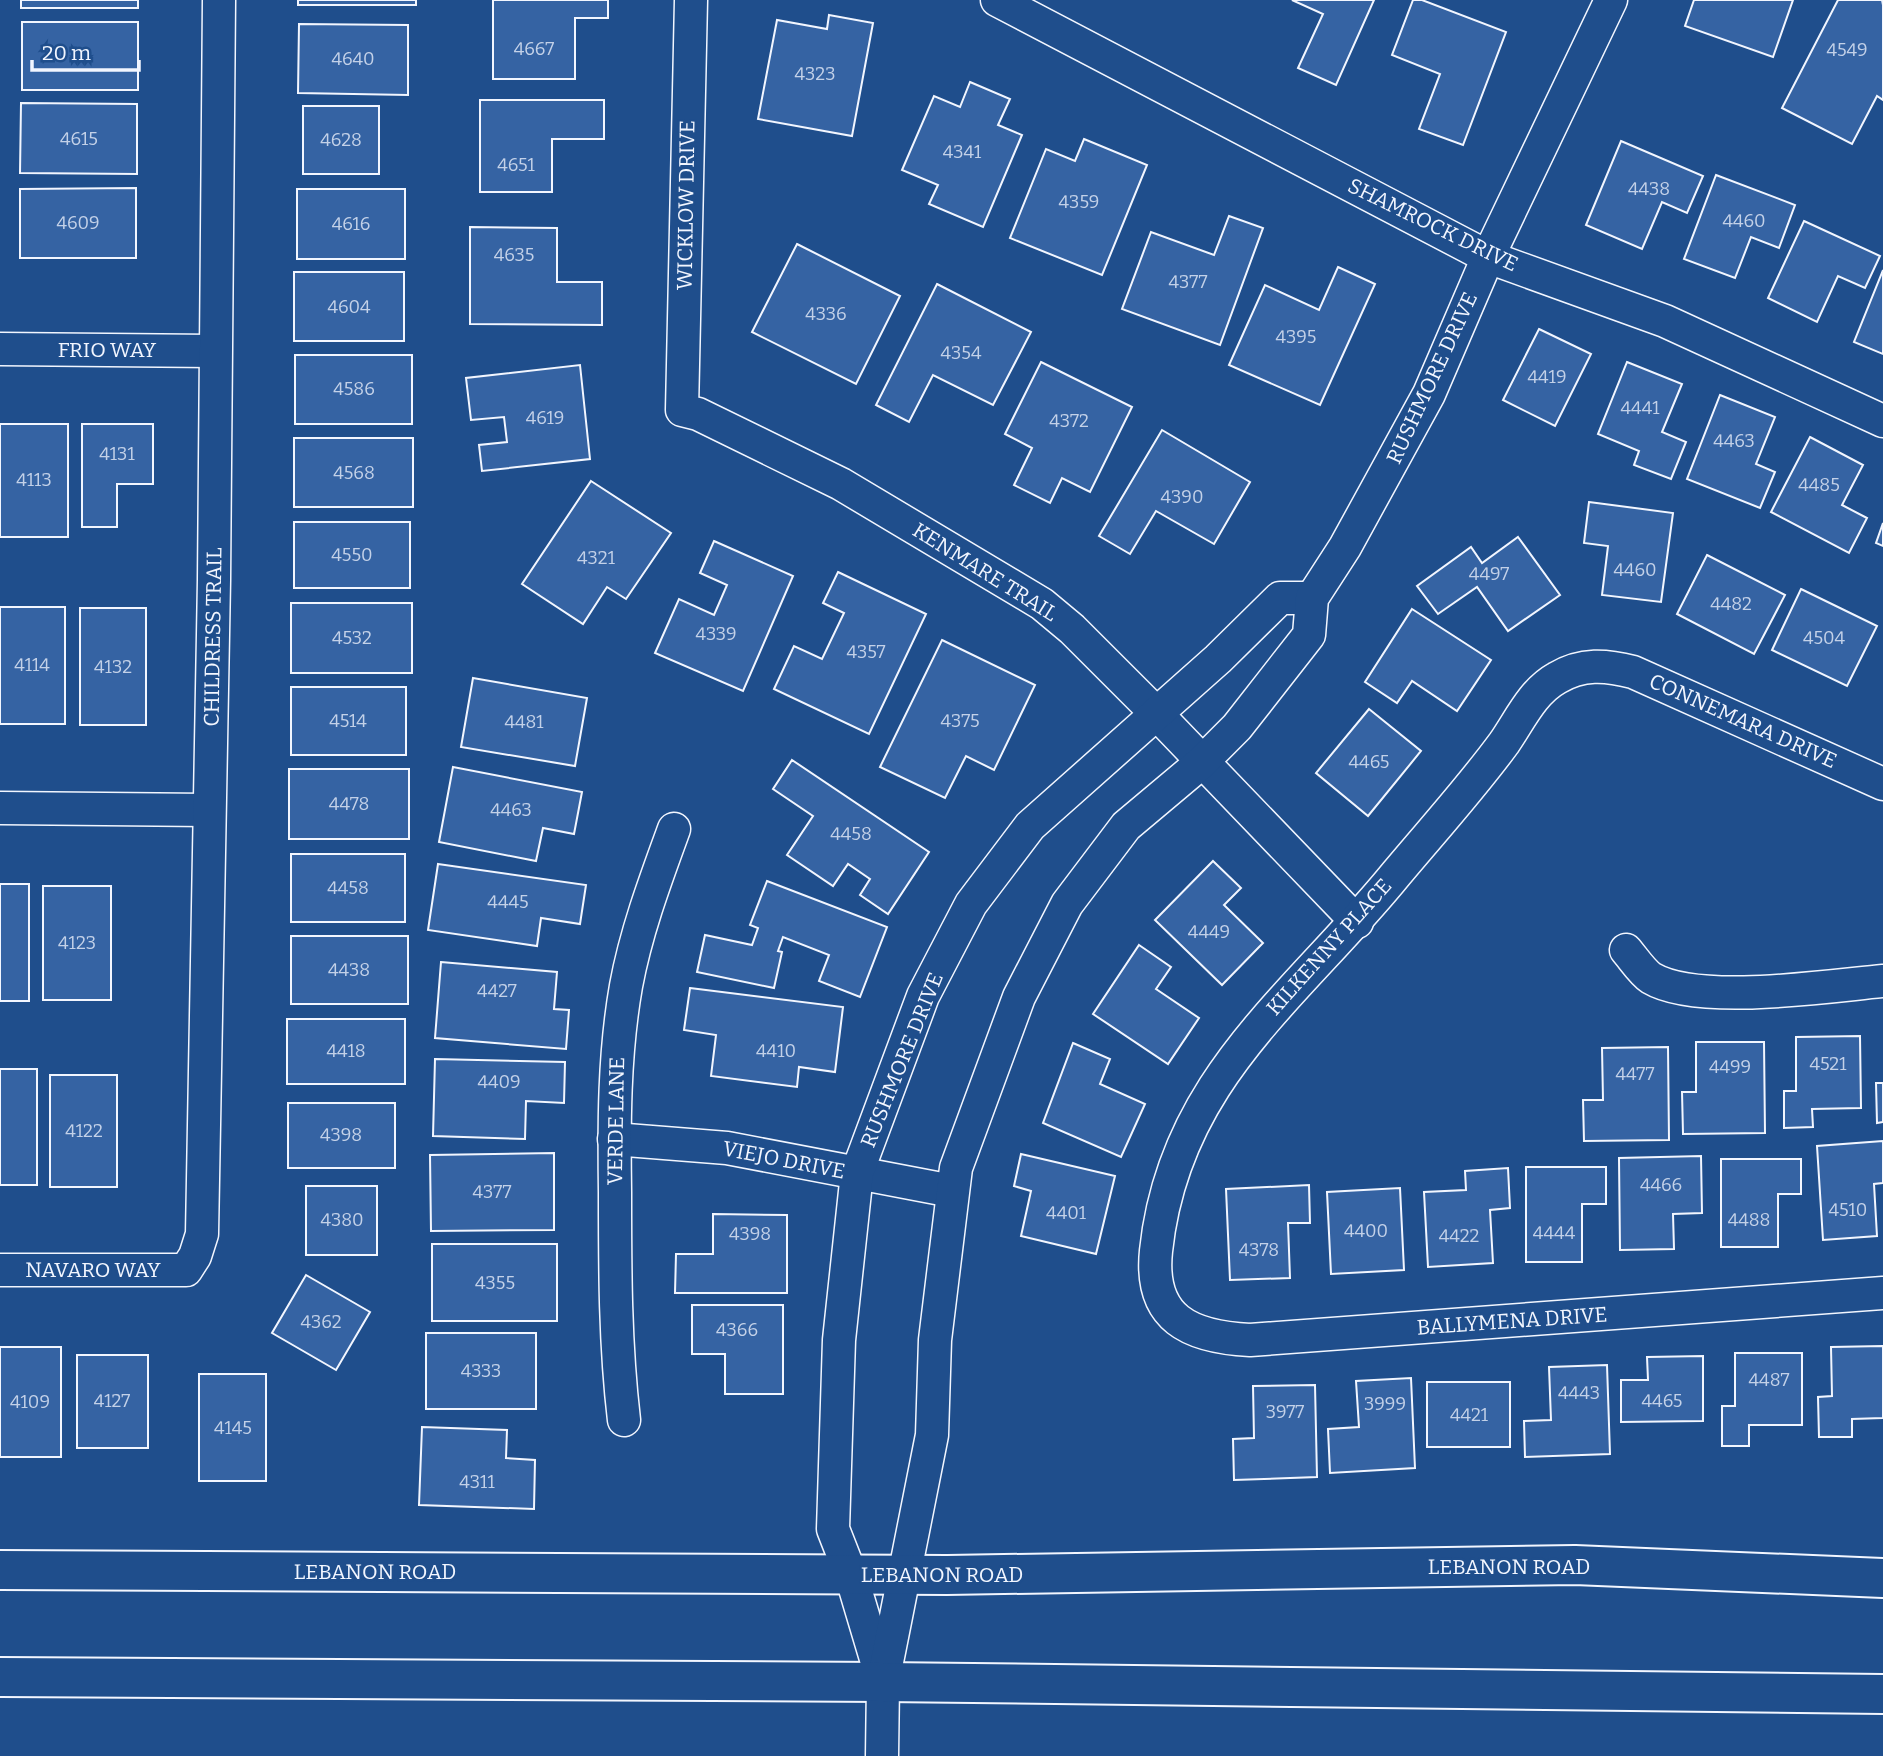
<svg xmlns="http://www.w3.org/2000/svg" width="1883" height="1756" font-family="Bitter,serif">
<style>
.building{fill:#3563a3;stroke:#f2f6ff;stroke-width:2}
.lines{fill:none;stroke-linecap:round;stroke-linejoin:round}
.street-casing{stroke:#f2f6ff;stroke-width:35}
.secondary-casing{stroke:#f2f6ff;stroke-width:42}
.street{stroke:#1f4e8c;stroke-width:32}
.secondary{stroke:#1f4e8c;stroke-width:38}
.labels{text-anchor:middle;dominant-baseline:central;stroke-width:5;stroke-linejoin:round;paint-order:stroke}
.number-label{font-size:18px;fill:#c3d1e8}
.street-label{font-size:21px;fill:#f2f6ff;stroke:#1f4e8c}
</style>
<rect width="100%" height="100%" fill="#1f4e8c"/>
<g class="building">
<rect x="21" y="0" width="117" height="8"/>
<rect x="298" y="0" width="118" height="5"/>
<polygon points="493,0 608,0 608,18 575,18 575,79 493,79"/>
<polygon points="1292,0 1374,0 1336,85 1298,68 1323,14"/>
<polygon points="1413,0 1422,0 1506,32 1463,145 1419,129 1440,74 1392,55"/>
<polygon points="1694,0 1793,0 1773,57 1685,26"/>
<polygon points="1838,0 1882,0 1883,5 1883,100 1877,96 1852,144 1782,108"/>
<polygon points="829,15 873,23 852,136 758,119 777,20 827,29"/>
<rect x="22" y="22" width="116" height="68"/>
<polygon points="299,24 408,25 408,95 298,93"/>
<polygon points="970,82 1010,99 998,125 1022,135 983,227 929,204 938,185 902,170 934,96 960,107"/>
<polygon points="480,100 604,100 604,139 552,139 552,192 480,192"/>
<polygon points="21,103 137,104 137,174 20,173"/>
<rect x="303" y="106" width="76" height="68"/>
<polygon points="1084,139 1147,165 1102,275 1010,238 1046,149 1075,161"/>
<polygon points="1621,141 1703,176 1687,213 1662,202 1642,249 1586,225"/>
<polygon points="1716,175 1795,205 1779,248 1751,237 1735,278 1684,259"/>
<polygon points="136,188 136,258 20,258 20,189"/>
<rect x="297" y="189" width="108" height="70"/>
<polygon points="1229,216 1263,228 1220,345 1122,309 1151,232 1214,255"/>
<polygon points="1804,221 1880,256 1865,288 1838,276 1817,322 1768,298"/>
<polygon points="470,227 557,228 557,282 602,282 602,325 470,324"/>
<polygon points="797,244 900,296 856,384 752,332"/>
<polygon points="1338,267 1375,284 1320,405 1229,365 1265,285 1319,310"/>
<polygon points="1883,270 1883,354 1854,342"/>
<rect x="294" y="272" width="110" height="69"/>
<polygon points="937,284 1031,332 993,405 933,375 909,422 876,405"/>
<polygon points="1539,329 1591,354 1555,426 1503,400"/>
<rect x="295" y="355" width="117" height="69"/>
<polygon points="1041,362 1132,407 1090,492 1062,478 1050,503 1014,485 1032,448 1005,434"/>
<polygon points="1627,362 1682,384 1662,432 1686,442 1671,479 1634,465 1639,451 1598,434"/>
<polygon points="580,365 590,459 482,471 479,445 507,442 504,417 471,420 466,378"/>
<polygon points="1720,395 1775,417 1756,464 1775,472 1760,508 1687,479"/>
<rect x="0" y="424" width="68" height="113"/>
<polygon points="82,424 153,424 153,484 117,484 117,527 82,527"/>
<polygon points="1162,430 1250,482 1214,544 1156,511 1130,554 1099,536"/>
<polygon points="1810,437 1863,465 1842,505 1867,518 1849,553 1771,512"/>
<rect x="294" y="438" width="119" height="69"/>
<polygon points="591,481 671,533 626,599 607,587 583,624 522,584"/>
<polygon points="1589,502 1673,513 1661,602 1602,595 1608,546 1584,543"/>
<rect x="294" y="522" width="116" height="66"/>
<polygon points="1883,523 1883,546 1876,543"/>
<polygon points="1518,537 1560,595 1508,631 1477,587 1438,614 1417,586 1471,547 1482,563"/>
<polygon points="714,541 793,576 743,691 655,653 679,599 714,615 727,585 700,573"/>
<polygon points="1707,555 1785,595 1754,654 1677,614"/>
<polygon points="838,572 926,614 869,734 774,689 794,646 822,659 844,613 823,603"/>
<polygon points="1801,589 1877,626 1847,686 1772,650"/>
<rect x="291" y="603" width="121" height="70"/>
<rect x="0" y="607" width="65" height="117"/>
<rect x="80" y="608" width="66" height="117"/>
<polygon points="1412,609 1491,660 1457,711 1412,681 1397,703 1365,682"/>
<polygon points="942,640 1035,685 994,770 966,756 945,798 880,767"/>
<polygon points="473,678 587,698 575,766 461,747"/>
<rect x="291" y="687" width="115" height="68"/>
<polygon points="1369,709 1421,751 1368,816 1316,773"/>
<polygon points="792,760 929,852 888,914 860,895 870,879 848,864 833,886 787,855 813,816 773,789"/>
<polygon points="453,767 582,792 574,834 543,828 536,861 439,842"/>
<rect x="289" y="769" width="120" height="70"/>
<rect x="291" y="854" width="114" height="68"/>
<polygon points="1213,861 1241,888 1224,905 1263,943 1222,985 1155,920"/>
<polygon points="438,864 586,885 580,924 541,918 537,946 428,930"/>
<polygon points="767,881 887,927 860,997 819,981 829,955 783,937 778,951 782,952 774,988 697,972 705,935 752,945 758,928 750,925"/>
<rect x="0" y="884" width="29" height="117"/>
<rect x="43" y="886" width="68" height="114"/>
<rect x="291" y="936" width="117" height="68"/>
<polygon points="1139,945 1171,967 1156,989 1199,1018 1168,1064 1093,1014"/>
<polygon points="441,962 557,972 554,1009 569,1010 566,1049 435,1038"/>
<polygon points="690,988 843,1007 835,1072 799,1067 797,1087 711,1076 716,1035 684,1030"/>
<rect x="287" y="1019" width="118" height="65"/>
<polygon points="1860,1036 1861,1108 1812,1109 1813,1127 1784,1128 1784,1091 1796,1091 1796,1037"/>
<polygon points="1696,1042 1764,1042 1765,1133 1683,1134 1682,1092 1696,1092"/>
<polygon points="1073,1043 1110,1059 1100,1084 1145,1104 1121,1157 1043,1123"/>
<polygon points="1668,1047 1669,1140 1584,1141 1583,1100 1603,1100 1602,1048"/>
<polygon points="435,1059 565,1062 564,1103 526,1101 525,1139 433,1136"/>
<rect x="0" y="1069" width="37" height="116"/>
<rect x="50" y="1075" width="67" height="112"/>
<polygon points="1876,1083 1883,1083 1883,1122 1877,1123"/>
<rect x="288" y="1103" width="107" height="65"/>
<polygon points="1883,1141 1883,1183 1874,1184 1877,1236 1823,1240 1817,1146"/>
<polygon points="554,1153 554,1230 431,1231 430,1155"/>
<polygon points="1021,1154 1115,1176 1096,1254 1021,1236 1031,1191 1014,1186"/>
<polygon points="1701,1156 1702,1213 1673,1214 1674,1249 1620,1250 1619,1158"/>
<polygon points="1721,1159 1801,1159 1801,1194 1778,1194 1778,1247 1721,1247"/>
<polygon points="1526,1167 1606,1167 1606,1204 1582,1204 1582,1262 1526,1262"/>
<polygon points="1508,1168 1510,1208 1490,1210 1493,1263 1428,1267 1424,1192 1466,1190 1465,1171"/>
<polygon points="1309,1185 1310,1223 1288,1223 1290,1278 1230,1280 1226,1189"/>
<rect x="306" y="1186" width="71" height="69"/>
<polygon points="1400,1188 1404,1270 1331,1274 1327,1192"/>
<polygon points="713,1214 787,1215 787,1293 675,1293 676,1254 713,1254"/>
<rect x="432" y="1244" width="125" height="77"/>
<polygon points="306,1275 370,1312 336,1370 272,1333"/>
<polygon points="692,1305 783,1305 783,1394 725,1394 725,1354 692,1354"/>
<rect x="426" y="1333" width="110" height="76"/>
<polygon points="1883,1346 1883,1418 1852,1419 1852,1437 1819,1437 1818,1397 1832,1396 1831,1347"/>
<rect x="0" y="1347" width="61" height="110"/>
<polygon points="1735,1353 1802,1353 1802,1425 1749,1425 1749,1446 1722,1446 1722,1406 1735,1406"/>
<rect x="77" y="1355" width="71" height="93"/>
<polygon points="1703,1356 1703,1421 1621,1422 1621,1380 1648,1380 1647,1357"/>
<polygon points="1607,1365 1610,1454 1525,1457 1524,1421 1551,1420 1549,1367"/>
<rect x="199" y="1374" width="67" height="107"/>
<polygon points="1411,1378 1415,1468 1330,1473 1328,1429 1359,1427 1356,1381"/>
<rect x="1427" y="1382" width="83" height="65"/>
<polygon points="1315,1385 1317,1477 1234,1480 1233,1439 1254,1438 1253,1386"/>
<polygon points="422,1427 507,1430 506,1458 535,1460 534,1509 419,1505"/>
</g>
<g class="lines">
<defs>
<g id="street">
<polyline points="691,0 682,410 698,414 841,484 1042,604 1072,629 1155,712 1357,922"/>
<polyline points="997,0 1488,257 1665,321 1883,421"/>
<polyline points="0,349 214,351"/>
<path d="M1883 784 1633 672C1606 665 1582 663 1557 678 1532 692 1520 720 1504 743 1471 788 1432 831 1396 874 1296 997 1174 1079 1156 1251 1149 1319 1190 1337 1250 1340L1883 1293"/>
<polyline points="0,808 209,810"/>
<path d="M1626 950C1633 958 1642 972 1651 978 1698 1006 1828 986 1883 981"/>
<polyline points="614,1139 727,1148 952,1191"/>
<polyline points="0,1270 186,1270 195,1256 202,1234 214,580 219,0"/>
<path d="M624 1420C615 1344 615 1269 615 1192 614 1124 614 1054 626 986 636 932 655 881 674 829"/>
<polyline points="882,1679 851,1575 833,1529 839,1340 857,1173 923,996 971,904 1030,826 1218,659 1280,598 1312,598"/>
<polyline points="882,1756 883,1682 932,1435 935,1340 956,1168 1019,997 1067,904 1126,826 1201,763 1237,727 1309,635 1312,598 1345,547 1429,394 1488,257 1611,0"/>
</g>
<g id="secondary">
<polyline points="0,1570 947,1575 1575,1565 1883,1578"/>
<polyline points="0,1677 883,1682 1883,1694"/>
</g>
</defs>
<use href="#street" class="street-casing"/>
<use href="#secondary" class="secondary-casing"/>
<use href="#street" class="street"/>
<use href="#secondary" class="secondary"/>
</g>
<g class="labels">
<g class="number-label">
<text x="534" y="49">4667</text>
<text x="1847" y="50">4549</text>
<text x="353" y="59">4640</text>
<text x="815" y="74">4323</text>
<text x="79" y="139">4615</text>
<text x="341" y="140">4628</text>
<text x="962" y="152">4341</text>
<text x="516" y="165">4651</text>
<text x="1649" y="189">4438</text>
<text x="1079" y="202">4359</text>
<text x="1744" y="221">4460</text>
<text x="78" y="223">4609</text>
<text x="351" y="224">4616</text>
<text x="514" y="255">4635</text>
<text x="1188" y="282">4377</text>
<text x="349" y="307">4604</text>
<text x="826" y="314">4336</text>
<text x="1296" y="337">4395</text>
<text x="961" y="353">4354</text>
<text x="1547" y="377">4419</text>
<text x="354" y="389">4586</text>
<text x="1640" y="408">4441</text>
<text x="545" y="418">4619</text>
<text x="1069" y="421">4372</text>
<text x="1734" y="441">4463</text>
<text x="117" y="454">4131</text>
<text x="354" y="473">4568</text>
<text x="34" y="480">4113</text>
<text x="1819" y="485">4485</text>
<text x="1182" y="497">4390</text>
<text x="352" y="555">4550</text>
<text x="596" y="558">4321</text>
<text x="1635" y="570">4460</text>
<text x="1489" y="574">4497</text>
<text x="1731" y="604">4482</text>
<text x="716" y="634">4339</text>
<text x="352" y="638">4532</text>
<text x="1824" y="638">4504</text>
<text x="866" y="652">4357</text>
<text x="32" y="665">4114</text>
<text x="113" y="667">4132</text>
<text x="348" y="721">4514</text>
<text x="960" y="721">4375</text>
<text x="524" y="722">4481</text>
<text x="1369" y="762">4465</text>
<text x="349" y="804">4478</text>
<text x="511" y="810">4463</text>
<text x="851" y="834">4458</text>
<text x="348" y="888">4458</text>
<text x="508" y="902">4445</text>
<text x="1209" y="932">4449</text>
<text x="77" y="943">4123</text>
<text x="349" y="970">4438</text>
<text x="497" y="991">4427</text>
<text x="346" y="1051">4418</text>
<text x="776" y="1051">4410</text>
<text x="1828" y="1064">4521</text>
<text x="1730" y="1067">4499</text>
<text x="1635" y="1074">4477</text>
<text x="499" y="1082">4409</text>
<text x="84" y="1131">4122</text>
<text x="341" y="1135">4398</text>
<text x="1661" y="1185">4466</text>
<text x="492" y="1192">4377</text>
<text x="1848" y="1210">4510</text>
<text x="1066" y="1213">4401</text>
<text x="342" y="1220">4380</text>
<text x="1749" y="1220">4488</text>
<text x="1366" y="1231">4400</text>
<text x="1554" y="1233">4444</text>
<text x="750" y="1234">4398</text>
<text x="1459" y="1236">4422</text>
<text x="1259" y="1250">4378</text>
<text x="495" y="1283">4355</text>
<text x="321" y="1322">4362</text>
<text x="737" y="1330">4366</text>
<text x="481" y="1371">4333</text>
<text x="1769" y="1380">4487</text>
<text x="1579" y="1393">4443</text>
<text x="112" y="1401">4127</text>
<text x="1662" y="1401">4465</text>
<text x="30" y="1402">4109</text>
<text x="1385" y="1404">3999</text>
<text x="1285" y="1412">3977</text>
<text x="1469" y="1415">4421</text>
<text x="233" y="1428">4145</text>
<text x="477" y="1482">4311</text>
</g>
<g class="street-label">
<text transform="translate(686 205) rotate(-89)">WICKLOW DRIVE</text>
<text transform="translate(1433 225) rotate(26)">SHAMROCK DRIVE</text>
<text x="107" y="350">FRIO WAY</text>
<text transform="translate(1432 378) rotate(-65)">RUSHMORE DRIVE</text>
<text transform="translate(985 572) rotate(32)">KENMARE TRAIL</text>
<text transform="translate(213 637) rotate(-89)">CHILDRESS TRAIL</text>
<text transform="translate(1743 721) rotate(24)">CONNEMARA DRIVE</text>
<text transform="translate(1329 947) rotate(-48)">KILKENNY PLACE</text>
<text transform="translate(902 1060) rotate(-68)">RUSHMORE DRIVE</text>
<text transform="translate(616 1121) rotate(-89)">VERDE LANE</text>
<text transform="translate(784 1160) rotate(11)">VIEJO DRIVE</text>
<text x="93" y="1270">NAVARO WAY</text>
<text transform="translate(1512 1321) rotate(-4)">BALLYMENA DRIVE</text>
<text x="1509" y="1567">LEBANON ROAD</text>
<text x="375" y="1572">LEBANON ROAD</text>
<text x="942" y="1575">LEBANON ROAD</text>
</g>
</g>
<path d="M32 60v10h107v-10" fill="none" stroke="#f2f6ff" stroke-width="3.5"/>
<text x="42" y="60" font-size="21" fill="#f2f6ff" stroke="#1f4e8c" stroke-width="5" paint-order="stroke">20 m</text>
</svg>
